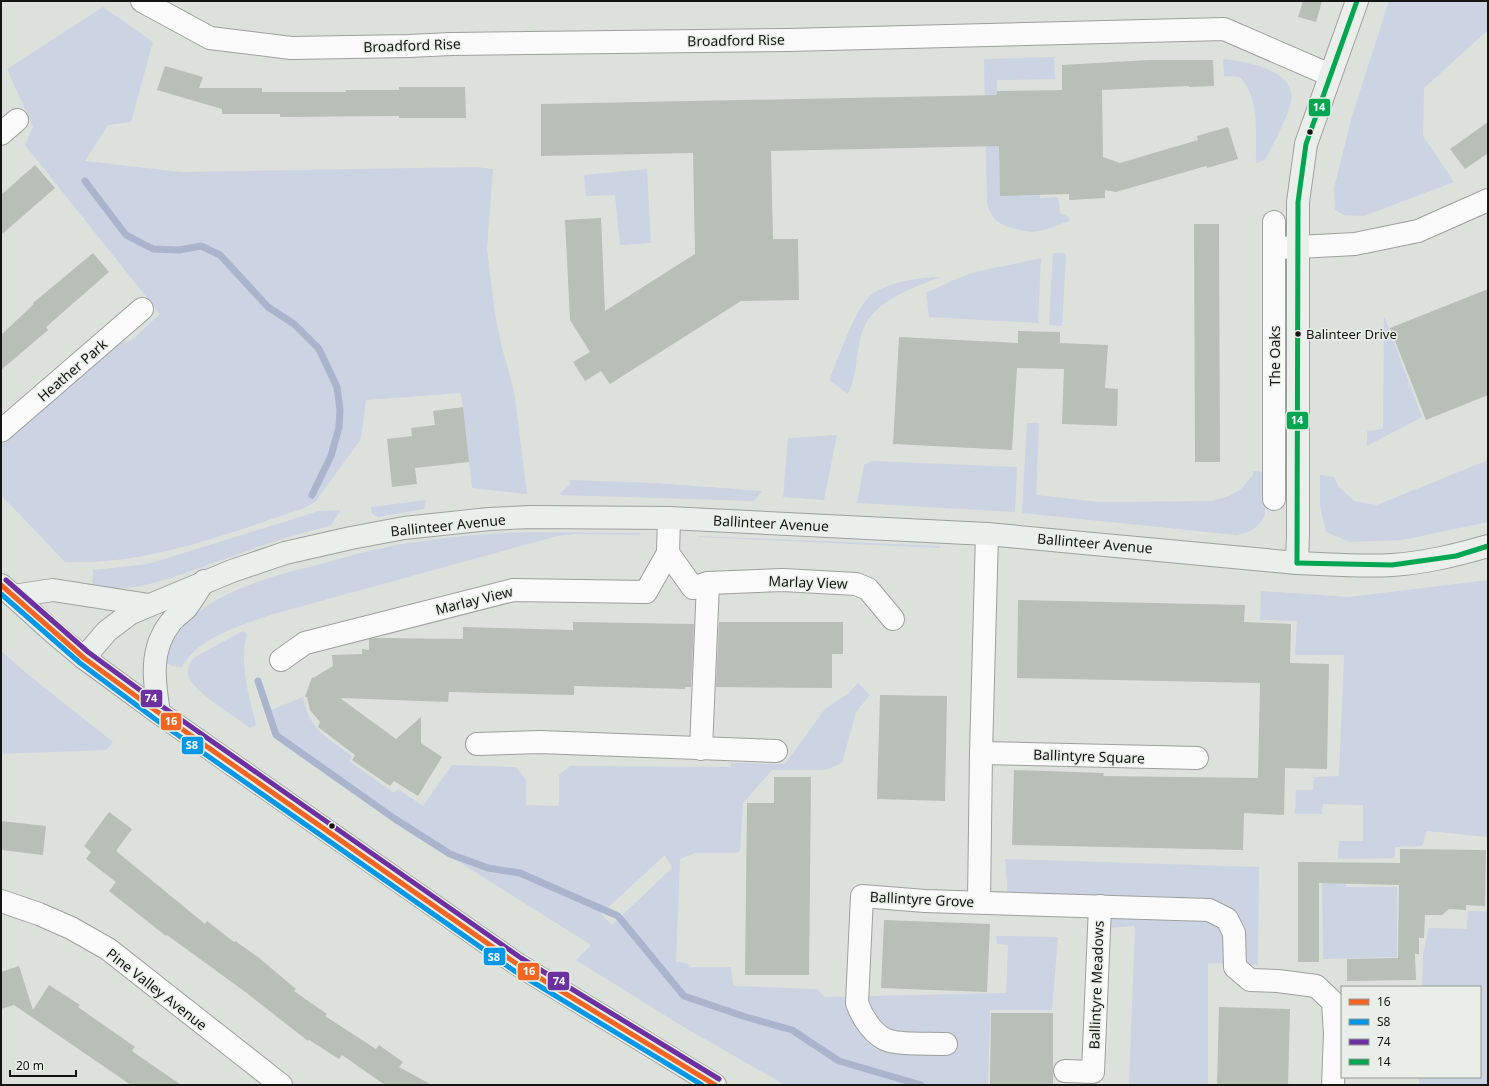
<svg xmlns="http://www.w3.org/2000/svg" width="1489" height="1086" font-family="'Noto Sans',sans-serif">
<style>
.green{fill:#ccd3e2;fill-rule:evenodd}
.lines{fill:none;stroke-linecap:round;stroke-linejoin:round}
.stream{stroke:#abb4cd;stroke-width:7}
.building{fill:#b8bfb7}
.street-casing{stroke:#9da09c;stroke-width:24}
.secondary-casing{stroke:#9da09c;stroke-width:24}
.street{stroke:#fafafa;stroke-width:22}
.secondary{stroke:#ebefeb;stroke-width:22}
.bus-1-casing{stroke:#e9efe8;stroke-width:8}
.bus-2-casing{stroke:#e9efe8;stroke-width:8}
.bus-3-casing{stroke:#e9efe8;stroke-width:8}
.bus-4-casing{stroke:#e9efe8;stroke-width:8}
.bus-1{stroke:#f26522;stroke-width:5}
.bus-2{stroke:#0298e7;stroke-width:5}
.bus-3{stroke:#6c30a1;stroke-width:5}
.bus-4{stroke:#00a651;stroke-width:5}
.bus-dot{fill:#141613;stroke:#e9efe8;stroke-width:1.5}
.labels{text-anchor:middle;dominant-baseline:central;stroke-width:3;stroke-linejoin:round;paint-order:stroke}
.bus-label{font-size:13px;fill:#141613;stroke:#e9efe8;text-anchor:start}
.street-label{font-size:14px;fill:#141613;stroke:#e9efe8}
.line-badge{stroke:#e9efe8;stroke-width:1.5}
.badge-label{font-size:11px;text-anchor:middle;font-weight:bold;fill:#fff}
</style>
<rect width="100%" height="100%" fill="#dde1dc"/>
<g class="green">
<polygon points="1389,1 1488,1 1488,30 1424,88 1423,136 1454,182 1364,216 1344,215 1335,210 1334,188 1352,116"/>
<path d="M103 7 153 42 131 122 108 125 85 161 182 172 476 167 493 169 487 249 495 314 501 344 514 391 527 494 472 488 461 393 366 400 361 439 315 502 304 508C227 534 148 565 65 562L1 495V445L119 343 132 340 160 314 25 145 33 127 7 69Z"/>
<path d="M1054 57 1055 79 997 80 1000 193H1040V198L1058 197 1060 213 1069 217 1070 221C1043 230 1035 237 1006 226 995 222 990 215 987 203L984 59Z"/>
<path d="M1223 59C1246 62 1296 69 1291 101 1288 118 1273 144 1265 160L1256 163C1255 134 1261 100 1240 77L1224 76Z"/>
<polygon points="647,169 651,243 620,245 615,195 586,196 584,175"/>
<polygon points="1053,253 1065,253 1066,258 1062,326 1049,325"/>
<polygon points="1041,258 1038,323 929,317 926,293 956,279 975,272"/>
<path d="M941 277C910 289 867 302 860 340 856 359 856 377 848 394L829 380C838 360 855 308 871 295 890 281 918 278 941 277Z"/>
<polygon points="1384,316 1422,417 1367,446 1367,431 1383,429"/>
<path d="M1027 423H1039L1036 495 1099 502 1213 501 1231 495 1240 490 1253 475V471L1265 472V514C1261 527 1249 533 1236 535L1022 513Z"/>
<polygon points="837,435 824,500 783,497 788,438"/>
<polygon points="1488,460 1488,522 1402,540 1350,542 1326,532 1320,505 1320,475 1334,477 1339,487 1354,501 1377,505"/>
<polygon points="872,461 1017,467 1015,512 857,503 864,465"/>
<polygon points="570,480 656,483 762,491 754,501 561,495 560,493 570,485"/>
<polygon points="426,500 424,509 378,517 372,514 371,507"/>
<path d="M341 510 331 525 322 528C287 537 253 548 219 561 175 576 140 593 92 588L93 570 148 564 319 511Z"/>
<path d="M528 532 640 533V535L575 534 557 536 270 615C241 626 198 637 182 667L172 666 166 663C175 600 265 578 317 565 337 560 358 553 378 549 428 538 478 534 528 532Z"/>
<polygon points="699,536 940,546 940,548 699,537"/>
<polygon points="1488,580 1488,837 1427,831 1422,846 1395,847 1395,858 1338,859 1339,841 1363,841 1363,805 1323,804 1322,814 1295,814 1296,790 1313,790 1314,777 1339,776 1344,655 1295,655 1297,621 1260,620 1261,591 1349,597"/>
<path d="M243 631 247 634C239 664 249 696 256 725L250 728C235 716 198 695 190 679 185 670 189 663 195 657Z"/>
<polygon points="1,651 31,677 113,742 106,750 1,754"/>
<path d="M858 683 870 695 856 712 842 763 826 770H772L743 803 740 851 737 853H695L680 859 676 962 687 963 690 967H731L733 985 736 986 818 989 824 997 1006 993 1008 945 997 944 996 936 1058 937 1052 1010H990L988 1085H785L682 1026 576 960 591 945 402 826 281 741 271 710 303 697C310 732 326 736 352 756L349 761 394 793 398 789 423 806 452 765 516 767 526 780V805L559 806V775L570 766 731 767V763L785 764 825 709 849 693ZM665 855 672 868 612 925 601 914Z"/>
<polygon points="1005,859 1259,867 1258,965 1208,963 1208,1085 1129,1085 1135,926 1105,928 1104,900 1008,897"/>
<polygon points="1345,863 1346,887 1397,887 1397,957 1323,959 1322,864"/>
<polygon points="1468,911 1488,911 1488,1085 1419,1085 1419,1077 1480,1077 1480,987 1422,987 1423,954 1429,928 1467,929"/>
</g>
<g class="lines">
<g class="stream">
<polyline points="85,181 126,235 153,249 179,250 201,246 220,255 268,307 294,324 319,349 337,387 340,410 339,427 331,456 312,495"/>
<polyline points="258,681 276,735 395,819 450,854 488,868 520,873 618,916 684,996 746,1017 792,1030 839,1061 921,1085"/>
</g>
</g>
<g class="building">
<polygon points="1303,1 1322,1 1316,22 1298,17"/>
<polygon points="1149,60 1213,60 1214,86 1189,87 1189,86 1102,90 1103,157 1120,163 1198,140 1197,136 1228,127 1238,159 1207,168 1206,166 1116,192 1105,190 1105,198 1069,200 1069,194 1000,196 999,146 771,151 773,239 798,239 799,300 741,301 610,384 601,371 585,381 573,362 590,352 570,320 565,220 601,218 605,311 695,254 693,153 541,156 541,104 997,95 997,91 1062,90 1062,65"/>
<polygon points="165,66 203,77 199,88 262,88 262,92 346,92 346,90 399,90 399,87 465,87 466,118 399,118 399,116 280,117 280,114 222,114 222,109 157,90"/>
<polygon points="1488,122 1488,153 1465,169 1450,149"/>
<polygon points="35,165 55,188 1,235 1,195"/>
<polygon points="1194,224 1219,224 1220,462 1195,462"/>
<polygon points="93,253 109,272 46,327 48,330 1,370 1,335 34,304 33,303"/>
<polygon points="1488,289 1488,395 1426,420 1390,328"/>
<polygon points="1018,331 1060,332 1060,343 1108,345 1105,388 1118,389 1117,426 1062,424 1064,369 1017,368 1012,450 893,444 899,337 1018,343"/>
<polygon points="463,407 469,462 415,468 417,484 392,487 387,439 412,436 411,428 435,425 433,411"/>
<polygon points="1018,600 1245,605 1244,622 1291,624 1290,663 1329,664 1327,769 1285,768 1284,815 1244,813 1243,850 1012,845 1014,770 1104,773 1103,776 1258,778 1260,683 1017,678"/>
<polygon points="573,622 694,624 691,687 685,687 685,689 574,686 574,695 449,692 448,702 340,698 396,739 421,717 421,743 442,757 418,796 394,781 390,786 352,760 355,755 318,727 320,722 310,710 307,697 305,697 312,677 313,678 333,666 332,655 362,654 362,649 369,650 369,639 376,638 463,639 463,627 573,630"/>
<polygon points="719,622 843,622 843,654 832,654 832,688 716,687"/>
<polygon points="880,695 947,696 945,801 877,799"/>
<polygon points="774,777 811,777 809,975 745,975 747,803 774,803"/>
<polygon points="109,812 132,829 116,851 205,924 207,921 234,942 235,941 258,957 296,989 294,991 327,1014 325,1016 376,1049 379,1045 403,1062 399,1067 432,1085 385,1085 342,1055 339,1059 309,1040 308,1041 244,991 167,935 166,936 109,891 116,882 86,859 91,852 84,846"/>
<polygon points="1,821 46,826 43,855 1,850"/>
<polygon points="1400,849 1486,850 1485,906 1466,905 1466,910 1449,909 1442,915 1425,915 1424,938 1419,938 1419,954 1415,954 1416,980 1347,981 1347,959 1398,958 1399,885 1319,883 1319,962 1298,962 1298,862 1400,863"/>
<polygon points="884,920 990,924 987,992 881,988"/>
<polygon points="19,966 33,1010 49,985 80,1005 78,1007 135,1047 132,1051 181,1085 131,1085 14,1005 1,1009 1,972"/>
<polygon points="1219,1007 1290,1009 1288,1085 1217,1085"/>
<polygon points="991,1013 1053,1013 1053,1085 990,1085"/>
</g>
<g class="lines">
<defs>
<g id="street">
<polyline points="142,1 210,38 291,48 409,46 451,44 788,40 1224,29 1330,75"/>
<polyline points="1,134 17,120"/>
<polyline points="1279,248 1355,244 1418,231 1488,200"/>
<polyline points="1,431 142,309"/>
<polyline points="1274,499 1274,222"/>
<polyline points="668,553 669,518"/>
<polyline points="281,660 305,643 513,590 646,592 668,553 693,588 708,583 783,580 856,584 868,589 893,619"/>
<polyline points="477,744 540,742 776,751"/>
<polyline points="701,749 708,583"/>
<polyline points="981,753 1197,758"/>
<polyline points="1,901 39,914 71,928 108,949 281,1085"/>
<polyline points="979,902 981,753 987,534"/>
<path d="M946 1044C930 1043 904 1045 890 1041 874 1037 862 1017 857 1003L862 896 925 901 1209 910 1227 919 1234 933 1235 967 1250 980 1278 981 1316 986 1333 1002 1335 1034 1333 1085"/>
<polyline points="1065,1071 1093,1072 1100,906"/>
</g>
<g id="secondary">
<polyline points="1297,563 1298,534 1298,202 1306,144 1357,1"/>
<polyline points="1,585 53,632 84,658 159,713 517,964 715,1085"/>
<polyline points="13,596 53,590 149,605"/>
<path d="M84 658 107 631 131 613 232 571 285 553 351 538 404 528 489 519 531 517 669 518 987 534 1297 563C1328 564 1360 567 1392 565 1425 563 1456 555 1488 546"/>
<path d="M159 713C154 681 149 649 171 622 175 616 182 613 187 607 193 599 198 590 204 581"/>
</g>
</defs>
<use href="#street" class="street-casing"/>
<use href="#secondary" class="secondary-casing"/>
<use href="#street" class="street"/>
<use href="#secondary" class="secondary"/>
<defs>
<polyline id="bus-1" points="1,585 84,658 159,713 517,964 715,1085"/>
<polyline id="bus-2" points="1,594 80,663 155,719 513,970 702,1085"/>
<polyline id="bus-3" points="6,580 88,652 163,707 521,958 719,1079"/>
<g id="bus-4">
<polyline points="1297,563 1298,202 1306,144 1357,1"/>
<polyline points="1297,563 1392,565 1456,556 1488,546"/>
</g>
</defs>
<use href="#bus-1" class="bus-1-casing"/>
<use href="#bus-2" class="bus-2-casing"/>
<use href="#bus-3" class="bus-3-casing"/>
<use href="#bus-4" class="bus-4-casing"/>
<use href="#bus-1" class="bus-1"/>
<use href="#bus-2" class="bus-2"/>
<use href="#bus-3" class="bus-3"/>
<use href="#bus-4" class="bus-4"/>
</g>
<g class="bus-dot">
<circle cx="1310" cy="132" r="3.5"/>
<circle cx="1298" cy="334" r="3.5"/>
<circle cx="332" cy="826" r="3.5"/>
</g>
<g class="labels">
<g class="bus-label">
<text x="1306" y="334">Balinteer Drive</text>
</g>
<g class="street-label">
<text transform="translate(736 40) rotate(-1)">Broadford Rise</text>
<text transform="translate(412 45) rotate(-2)">Broadford Rise</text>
<text transform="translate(1274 356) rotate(-90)">The Oaks</text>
<text transform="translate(72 370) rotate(-41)">Heather Park</text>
<text transform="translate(771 523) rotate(3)">Ballinteer Avenue</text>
<text transform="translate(448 525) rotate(-6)">Ballinteer Avenue</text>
<text transform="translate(1095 543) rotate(5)">Ballinteer Avenue</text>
<text transform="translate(808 582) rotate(2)">Marlay View</text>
<text transform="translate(474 600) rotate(-14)">Marlay View</text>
<text transform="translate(1089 756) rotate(2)">Ballintyre Square</text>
<text transform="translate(922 899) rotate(3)">Ballintyre Grove</text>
<text transform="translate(1096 985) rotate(-88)">Ballintyre Meadows</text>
<text transform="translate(157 989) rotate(38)">Pine Valley Avenue</text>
</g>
</g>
<g class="line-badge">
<rect x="1308" y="98" width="23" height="19" rx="4" fill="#00a651"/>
<rect x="1286" y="411" width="23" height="19" rx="4" fill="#00a651"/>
<rect x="140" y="689" width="23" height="19" rx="4" fill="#6c30a1"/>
<rect x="160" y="712" width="22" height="19" rx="4" fill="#f26522"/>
<rect x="181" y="736" width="23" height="19" rx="4" fill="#0298e7"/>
<rect x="483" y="947" width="23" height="19" rx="4" fill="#0298e7"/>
<rect x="517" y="962" width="23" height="19" rx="4" fill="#f26522"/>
<rect x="547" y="971" width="23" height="20" rx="4" fill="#6c30a1"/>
</g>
<g class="badge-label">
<text x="1319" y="111">14</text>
<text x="1297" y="424">14</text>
<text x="151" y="702">74</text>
<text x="171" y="725">16</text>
<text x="192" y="749">S8</text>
<text x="494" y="961">S8</text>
<text x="529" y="975">16</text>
<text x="559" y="985">74</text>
</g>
<rect width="1489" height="1086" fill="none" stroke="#141613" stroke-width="4"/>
<rect x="1341" y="986" width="140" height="92" fill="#e9efe8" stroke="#949893"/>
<rect x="1349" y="999" width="20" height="6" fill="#f26522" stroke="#949893"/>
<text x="1377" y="1006" font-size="12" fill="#141613">16</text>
<rect x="1349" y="1019" width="20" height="6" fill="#0298e7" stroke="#949893"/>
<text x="1377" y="1026" font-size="12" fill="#141613">S8</text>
<rect x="1349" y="1039" width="20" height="6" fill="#6c30a1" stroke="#949893"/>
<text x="1377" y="1046" font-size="12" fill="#141613">74</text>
<rect x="1349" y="1059" width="20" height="6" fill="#00a651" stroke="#949893"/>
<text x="1377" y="1066" font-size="12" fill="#141613">14</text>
<path d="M10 1070v6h66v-6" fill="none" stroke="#141613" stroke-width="2"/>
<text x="16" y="1070" font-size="12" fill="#141613" stroke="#e9efe8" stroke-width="3" paint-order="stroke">20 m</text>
</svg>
